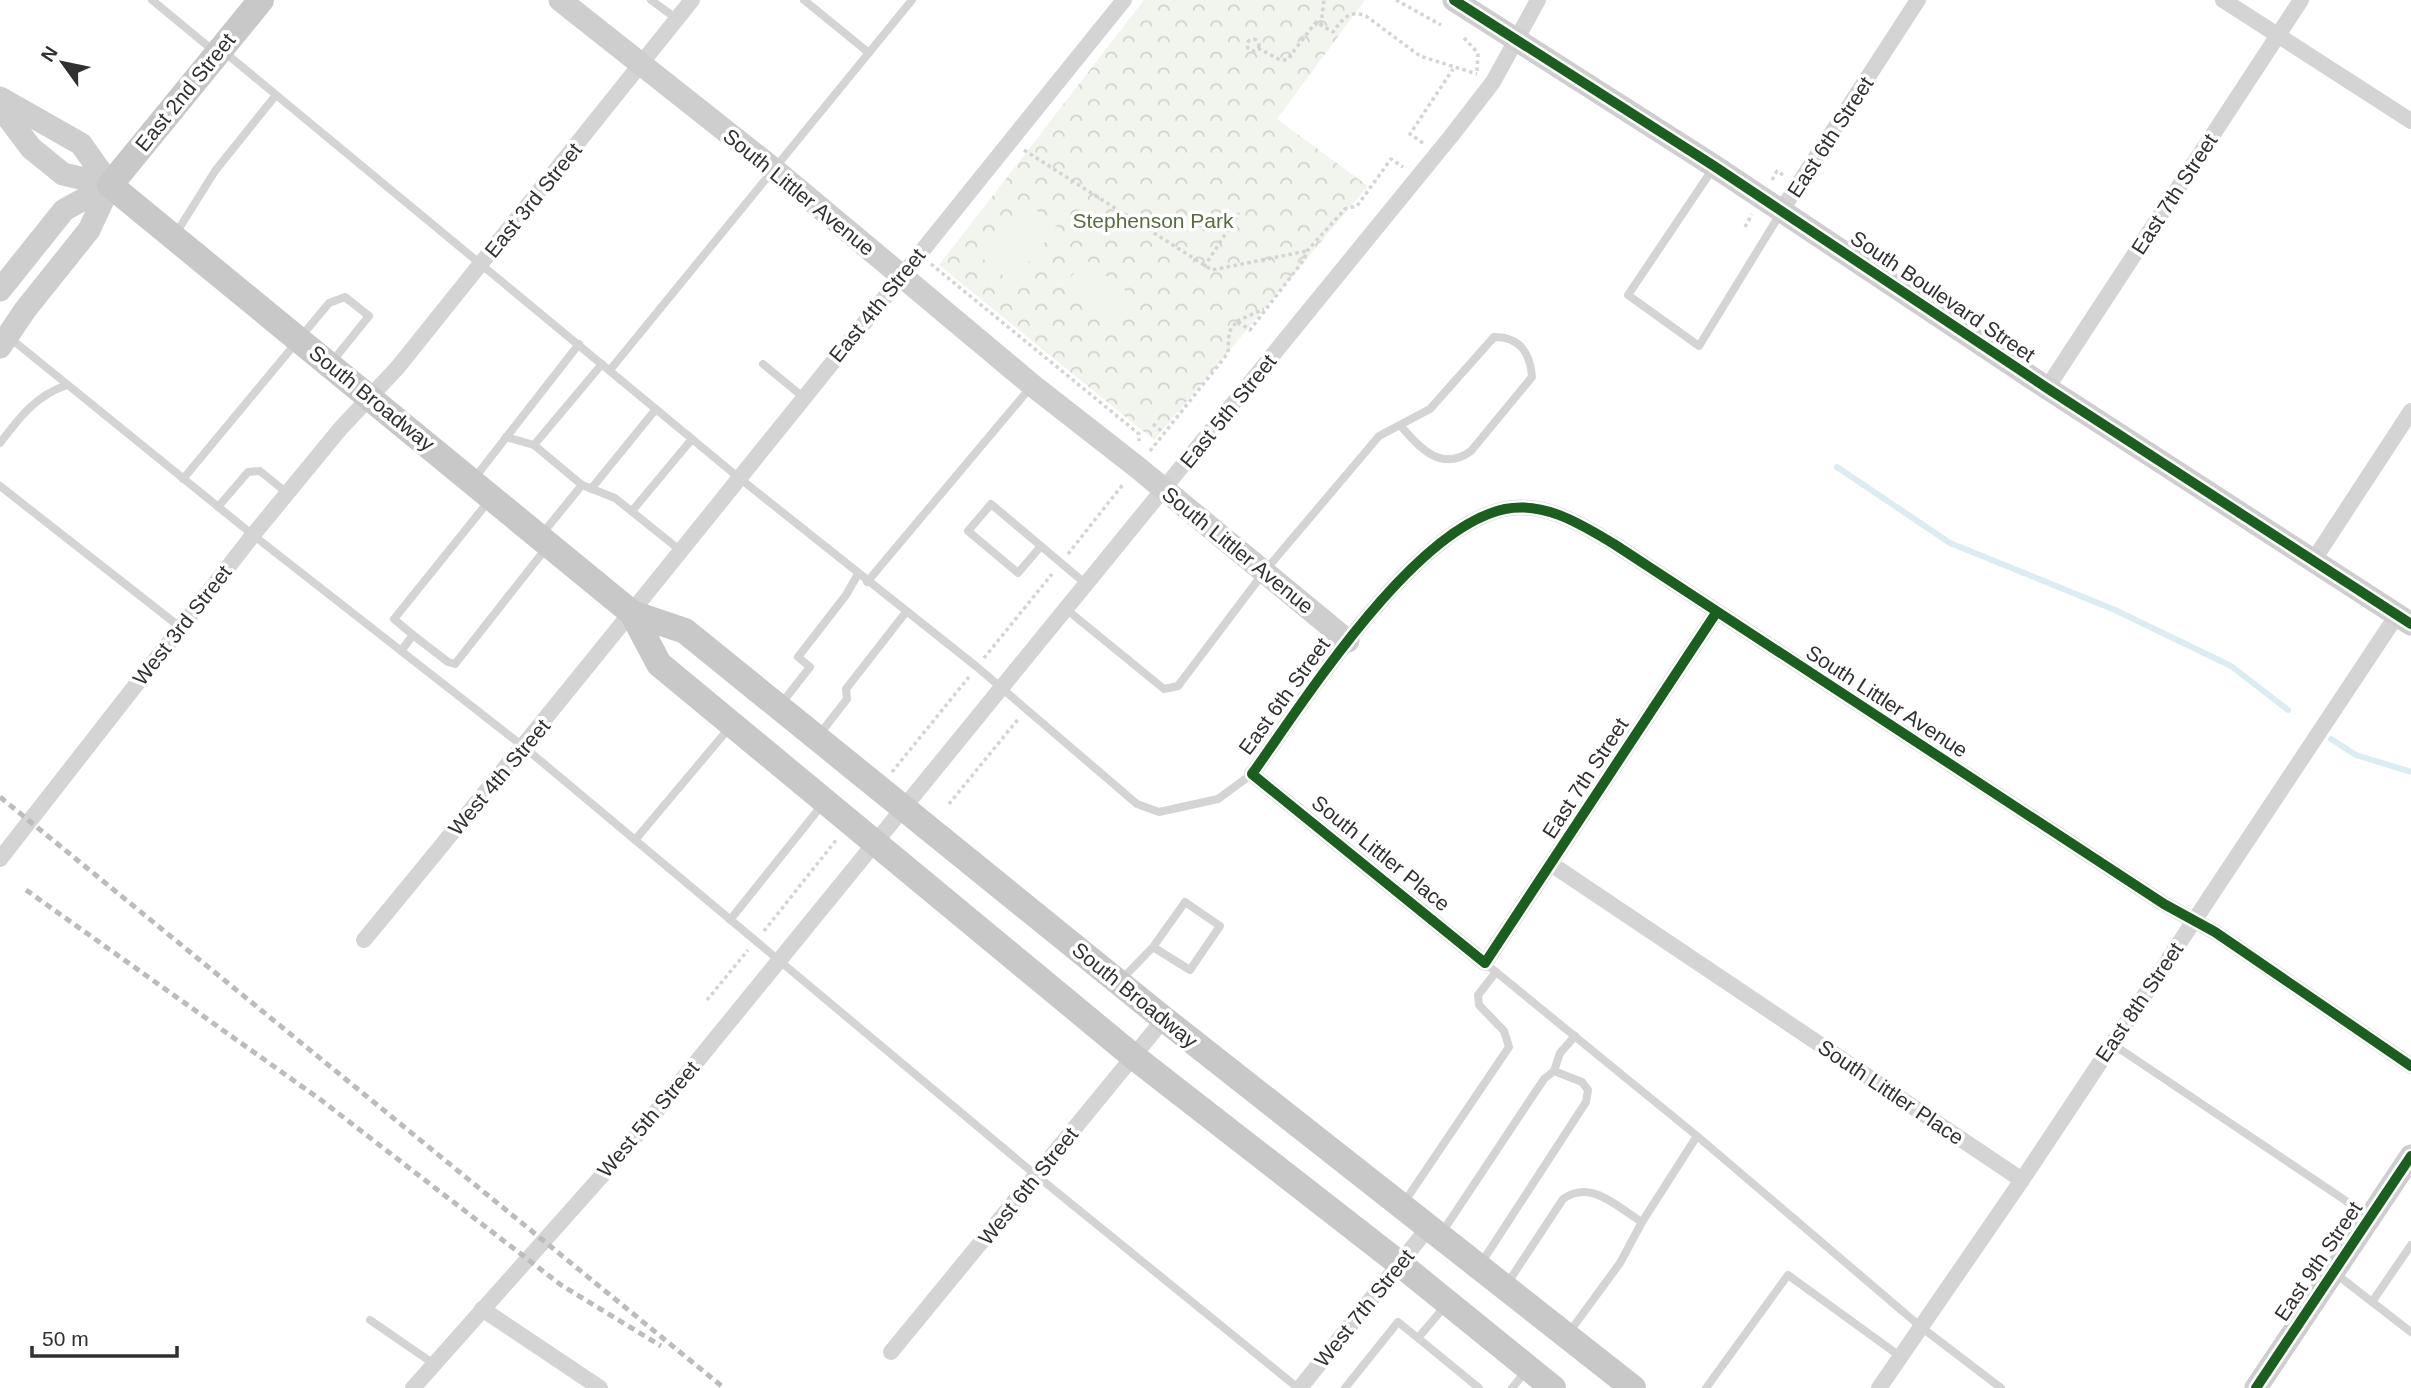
<svg xmlns="http://www.w3.org/2000/svg" width="2411" height="1388" font-family="Helvetica,sans-serif">
<style>
.park{fill:url(#park-crowns)}
.garden{fill:#f2f5ed}
.lines{fill:none;stroke-linecap:round;stroke-linejoin:round}
.stream{stroke:#dbecf2;stroke-width:6}
.path{stroke:#d4d4d4;stroke-width:3.5;stroke-dasharray:3.5 3.5;stroke-linecap:butt}
.lane{stroke:#d4d4d4;stroke-width:8}
.street{stroke:#d4d4d4;stroke-width:16}
.secondary{stroke:#cecece;stroke-width:23}
.primary{stroke:#c8c8c8;stroke-width:26}
.rail{stroke:#bcbcbc;stroke-width:5;stroke-dasharray:7 5;stroke-linecap:butt}
.cycleway-casing{stroke:#fff;stroke-width:15}
.cycleway{stroke:#1b5e20;stroke-width:10}
.labels{text-anchor:middle;dominant-baseline:central;stroke-width:7;stroke-linejoin:round;paint-order:stroke}
.street-label{font-size:21px;fill:#303030;stroke:#fff}
.park-label{font-size:21px;fill:#596c3d;stroke:#fff}
</style>
<defs>
<pattern id="park-crowns" width="20" height="18" patternUnits="userSpaceOnUse" patternTransform="scale(1.75)"><rect width="20" height="18" fill="#f2f5ed"/><path d="M2 6a3 3 0 1 1 6 0M12 15a3 3 0 1 1 6 0" fill="none" stroke="#d0d2cc"/></pattern>
</defs>
<rect width="100%" height="100%" fill="#fff"/>
<polygon class="park" points="1144,0 1365,0 1277,119 1368,186 1154,440 939,265"/>
<g class="garden">
<polygon points="1025,201 1057,227 1012,283 980,256"/>
<polygon points="1085,259 1140,302 1120,326 1066,283"/>
</g>
<g class="lines">
<g class="stream">
<polyline points="1837,467 1950,543 2115,610 2231,666 2288,710"/>
<polyline points="2331,739 2356,755 2411,772"/>
</g>
<g class="path">
<polyline points="1396,0 1441,25"/>
<polyline points="1321,25 1324,0"/>
<polyline points="1464,38 1478,53 1477,72"/>
<circle cx="1253" cy="45" r="6"/>
<path d="M1258 48 1280 60H1287L1316 22 1333 32C1342 20 1349 9 1366 16L1420 56 1477 74"/>
<polyline points="1423,143 1410,134 1453,69"/>
<polyline points="1024,150 1212,270 1307,251"/>
<polyline points="1772,180 1777,171 1783,175"/>
<polyline points="1745,227 1752,214"/>
<polyline points="931,264 1139,434 1139,441"/>
<polyline points="1204,267 1239,213"/>
<polyline points="1237,321 1264,309"/>
<polyline points="1153,424 1164,433"/>
<polyline points="1150,451 1228,353 1229,332 1237,321 1250,330 1303,261 1307,251 1345,209 1357,206 1391,159 1403,167"/>
<polyline points="1068,554 1124,483"/>
<polyline points="984,658 1052,574"/>
<polyline points="892,772 969,677"/>
<polyline points="949,804 1019,718"/>
<polyline points="764,931 837,839"/>
<polyline points="707,1000 748,950"/>
</g>
<g class="lane">
<polyline points="152,0 215,52"/>
<polyline points="651,0 677,19"/>
<polyline points="804,0 869,53"/>
<polyline points="223,51 738,477 977,667 1137,804 1159,812 1218,799 1252,774"/>
<polyline points="1714,167 1628,295 1699,346 1780,214"/>
<polyline points="175,235 215,171 276,95"/>
<polyline points="10,338 253,535 524,747 1026,1167 1298,1388"/>
<polyline points="763,364 803,397"/>
<polyline points="610,370 912,0"/>
<polyline points="506,437 534,445 582,485 615,498 681,551"/>
<path d="M0 443C20 417 35 396 67 385"/>
<polyline points="534,445 602,364"/>
<polyline points="183,479 329,303 345,297 369,316 331,363"/>
<polyline points="473,480 579,344"/>
<polyline points="0,486 180,627"/>
<polyline points="591,489 656,409"/>
<polyline points="218,507 248,472 260,471 287,493"/>
<polyline points="632,511 692,439"/>
<polyline points="542,534 582,485"/>
<polyline points="1041,546 1018,573 968,531 991,504 1086,584"/>
<polyline points="867,582 1030,388"/>
<path d="M1066 609 1164 689 1178 686 1264 572 1379 436 1430 409 1494 337C1520 337 1530 352 1532 377L1471 451C1441 473 1419 447 1400 425"/>
<polyline points="413,635 448,662 455,664 547,547"/>
<polyline points="401,651 413,635 394,619 488,502"/>
<polyline points="781,704 810,667 798,657 846,595 858,574"/>
<polyline points="819,735 847,699 846,689 906,612"/>
<polyline points="635,840 730,727"/>
<polyline points="730,920 822,805"/>
<polyline points="1485,963 1697,1136 1921,1327 2001,1388"/>
<polyline points="1121,980 1153,947 1185,902 1220,926 1190,970 1153,947"/>
<polyline points="2111,1043 2370,1217"/>
<polyline points="1554,1071 1560,1053 1575,1036"/>
<polyline points="1403,1204 1509,1047 1504,1031 1479,1005 1478,995 1496,972"/>
<polyline points="1441,1234 1544,1079 1554,1071 1582,1082 1588,1090 1586,1102 1480,1265"/>
<polyline points="2336,1274 2411,1332"/>
<path d="M1507 1284 1563 1199C1591 1179 1617 1207 1642 1222"/>
<polyline points="2372,1302 2411,1245"/>
<polyline points="370,1320 434,1364"/>
<polyline points="1568,1334 1620,1263 1642,1222 1697,1136"/>
<polyline points="1418,1338 1479,1388"/>
<polyline points="1345,1388 1398,1322 1418,1338 1446,1305"/>
<polyline points="1512,1388 1526,1371"/>
<polyline points="1706,1388 1788,1275 1901,1357"/>
</g>
<g class="street">
<polyline points="2223,0 2411,121"/>
<polyline points="1781,211 1918,0"/>
<polyline points="2047,388 2301,0"/>
<polyline points="2313,561 2411,411"/>
<path d="M1716 613 1485 963 1252 774C1305 700 1413 528 1505 509 1545 501 1582 525 1614 544L2164 904 2215 932 2411 1066"/>
<polyline points="0,859 253,535 340,429 398,367 692,0"/>
<polyline points="1551,864 2022,1180"/>
<path d="M364 940C621 629 871 313 1124 0"/>
<polyline points="482,1309 600,1388"/>
<polyline points="891,1352 1164,1019"/>
<polyline points="413,1388 623,1152 1452,135 1493,82 1538,0"/>
<polyline points="1300,1388 1428,1228"/>
<polyline points="1879,1388 2022,1180 2397,615"/>
</g>
<g class="secondary">
<polyline points="560,0 775,170 1032,385 1137,467 1348,641"/>
<polyline points="1454,0 1714,166 2047,388 2411,624"/>
<polyline points="0,98 81,144 110,185"/>
<polyline points="0,107 31,148 63,174 110,185"/>
<polyline points="0,290 64,210 110,185"/>
<polyline points="0,347 25,310 89,230 110,185"/>
<polyline points="2256,1388 2411,1156"/>
</g>
<g class="primary">
<polyline points="261,0 110,185 632,613 685,631 1164,1019 1633,1388"/>
<polyline points="632,613 659,664 1134,1057 1400,1264 1553,1388"/>
</g>
<g class="rail">
<polyline points="0,797 724,1388"/>
<polyline points="26,890 321,1100 561,1285 661,1346"/>
</g>
<defs>
<g id="cycleway">
<polyline points="1454,0 1714,166 2047,388 2411,624"/>
<path d="M1716 613 1485 963 1252 774C1305 700 1413 528 1505 509 1545 501 1582 525 1614 544L2164 904 2215 932 2411 1066"/>
<polyline points="2256,1388 2411,1156"/>
</g>
</defs>
<use href="#cycleway" class="cycleway-casing"/>
<use href="#cycleway" class="cycleway"/>
</g>
<g class="labels">
<g class="street-label">
<text transform="translate(185 92) rotate(-51)">East 2nd Street</text>
<text transform="translate(1830 137) rotate(-57)">East 6th Street</text>
<text transform="translate(799 192) rotate(39)">South Littler Avenue</text>
<text transform="translate(2174 194) rotate(-57)">East 7th Street</text>
<text transform="translate(533 200) rotate(-51)">East 3rd Street</text>
<text transform="translate(1943 296) rotate(34)">South Boulevard Street</text>
<text transform="translate(877 305) rotate(-51)">East 4th Street</text>
<text transform="translate(372 398) rotate(39)">South Broadway</text>
<text transform="translate(1228 411) rotate(-51)">East 5th Street</text>
<text transform="translate(1238 550) rotate(39)">South Littler Avenue</text>
<text transform="translate(182 625) rotate(-52)">West 3rd Street</text>
<text transform="translate(1284 696) rotate(-54)">East 6th Street</text>
<text transform="translate(1887 701) rotate(33)">South Littler Avenue</text>
<text transform="translate(499 777) rotate(-50)">West 4th Street</text>
<text transform="translate(1585 778) rotate(-57)">East 7th Street</text>
<text transform="translate(1381 853) rotate(39)">South Littler Place</text>
<text transform="translate(1135 995) rotate(39)">South Broadway</text>
<text transform="translate(2139 1002) rotate(-56)">East 8th Street</text>
<text transform="translate(1891 1092) rotate(34)">South Littler Place</text>
<text transform="translate(648 1119) rotate(-50)">West 5th Street</text>
<text transform="translate(1028 1186) rotate(-51)">West 6th Street</text>
<text transform="translate(2318 1261) rotate(-56)">East 9th Street</text>
<text transform="translate(1364 1308) rotate(-51)">West 7th Street</text>
</g>
<g class="park-label">
<text x="1153" y="220">Stephenson Park</text>
</g>
</g>
<g transform="translate(63 63) rotate(303)" stroke="#ffffff" stroke-width="5" paint-order="stroke">
<path d="M0-5L12 26L0 18L-12 26Z" fill="#303030"/>
<text y="-10" font-size="19" font-weight="bold" text-anchor="middle" fill="#303030">N</text>
</g>
<path d="M32 1346v10h145v-10" fill="none" stroke="#303030" stroke-width="3.5"/>
<text x="42" y="1346" font-size="21" fill="#303030" stroke="#ffffff" stroke-width="5" paint-order="stroke">50 m</text>
</svg>
